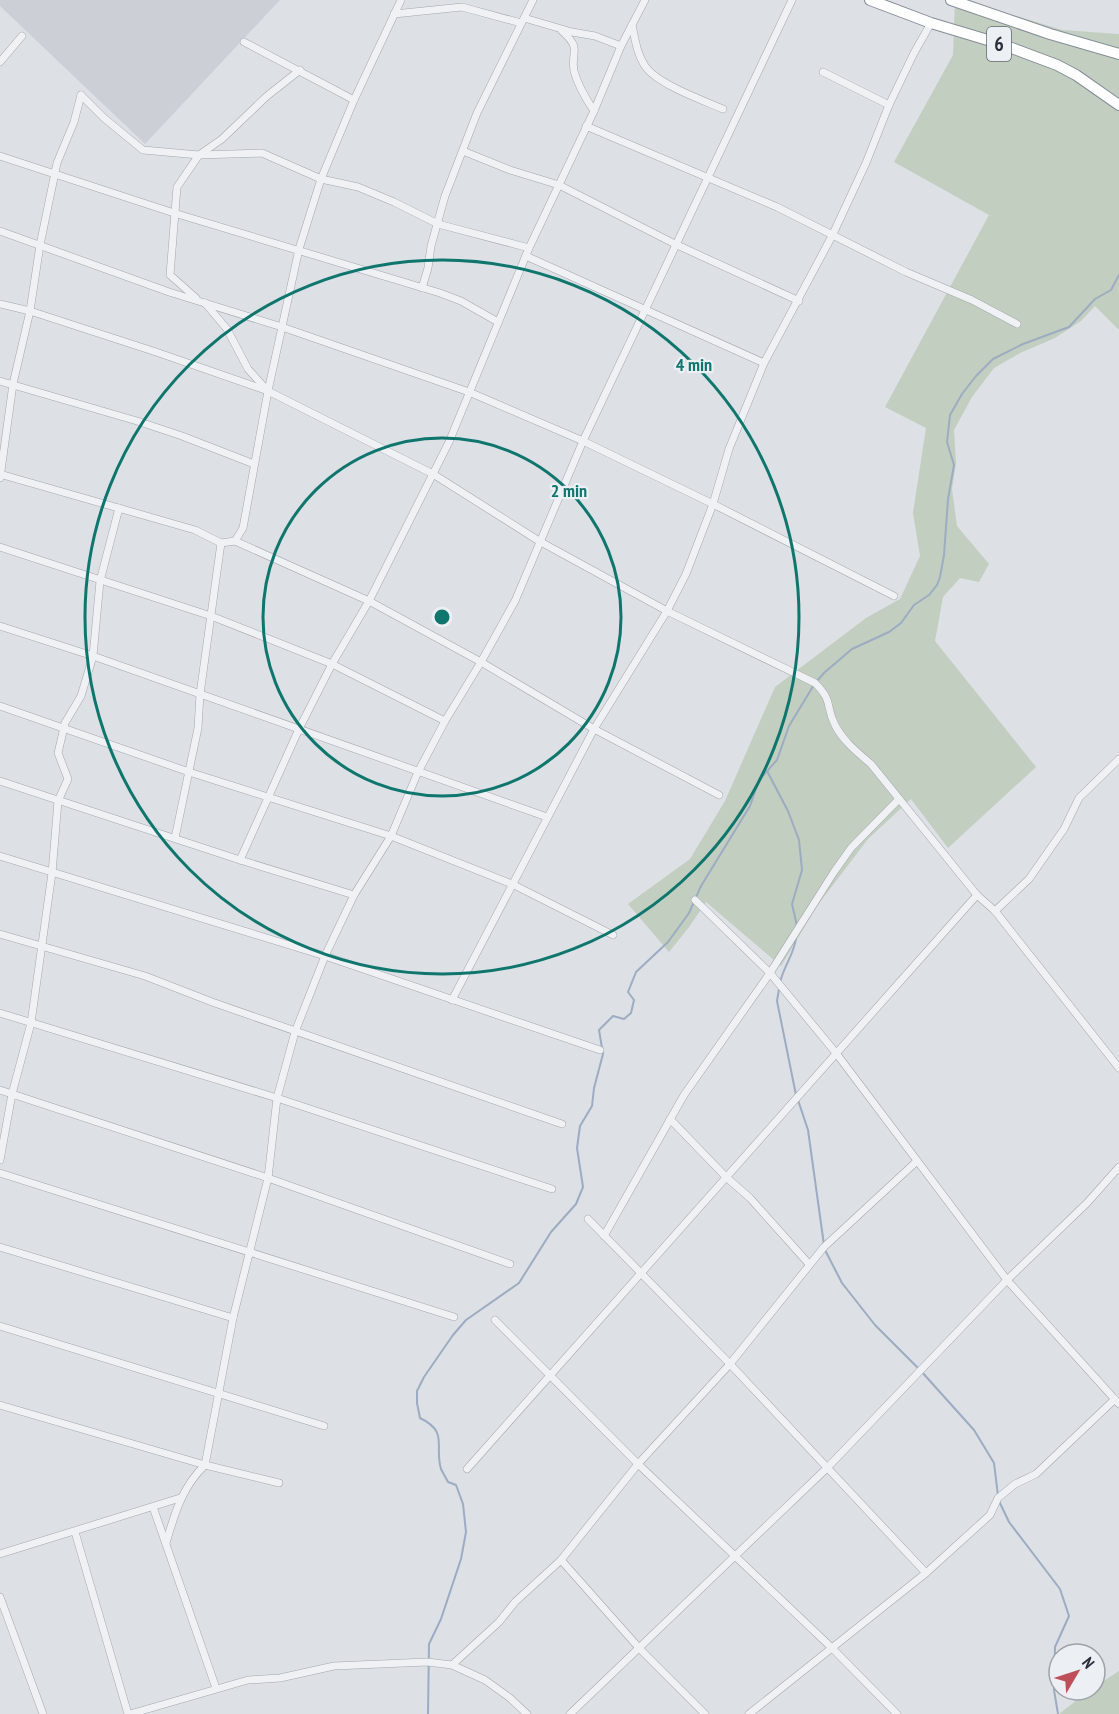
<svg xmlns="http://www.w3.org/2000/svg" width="1119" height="1714" font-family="'PT Sans Narrow',sans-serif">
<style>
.built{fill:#cccfd6}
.green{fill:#c2cebf}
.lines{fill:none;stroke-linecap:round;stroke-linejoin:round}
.stream{stroke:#9cacc2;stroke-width:2}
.minor-casing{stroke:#a3a7ae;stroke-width:8}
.trunk-casing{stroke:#868d9a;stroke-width:12}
.minor{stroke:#eff1f4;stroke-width:7}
.trunk{stroke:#fff;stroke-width:10}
.ring{fill:none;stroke:#0f766e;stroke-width:3}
.labels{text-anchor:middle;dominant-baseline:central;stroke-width:4.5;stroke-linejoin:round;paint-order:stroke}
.shield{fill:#eceff3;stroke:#636872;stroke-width:1.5}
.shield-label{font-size:20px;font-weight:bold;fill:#282e3a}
.centre{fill:#0f766e;stroke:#eceff3;stroke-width:3}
.ring-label{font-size:18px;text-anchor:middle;font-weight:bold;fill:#0f766e;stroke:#eceff3;stroke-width:4.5;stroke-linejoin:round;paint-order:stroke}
</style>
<rect width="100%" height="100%" fill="#dde0e5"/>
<polygon class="built" points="0,0 280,0 145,144 0,6"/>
<g class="green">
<polygon points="955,0 965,0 1062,30 1119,34 1119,330 1095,306 1081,321 1055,338 1020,353 994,368 972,397 954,430 956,463 952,489 957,526 989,564 979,582 960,578 943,597 935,641 1036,767 948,848 911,799 868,839 817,906 781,966 706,902 689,927 669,952 628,904 690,859 725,801 775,687 866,618 900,599 920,556 913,513 926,428 885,407 989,215 894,162 953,55"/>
<polygon points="1119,1671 1119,1714 1059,1714 1090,1690 1095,1690 1095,1687"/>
</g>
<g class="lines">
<g class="stream">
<polyline points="767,771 788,811 799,840 802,870 792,904 797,926"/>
<path d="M780 983C783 967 794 955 796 938"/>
<polyline points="779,989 777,1001 796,1095"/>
<polyline points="798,1100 808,1130 824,1245"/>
<polyline points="825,1250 842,1283 875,1325 921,1371 974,1430 994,1463 998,1496"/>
<polyline points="999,1501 1009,1522 1060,1589 1069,1616 1055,1647 1054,1690 1058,1714"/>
<path d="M428 1714 429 1644 441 1619 461 1559 466 1532 463 1504 456 1485 448 1482C446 1478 443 1473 441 1469 434 1445 449 1432 420 1418L417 1403V1391L424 1377 453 1335 466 1320 519 1283 551 1232 576 1204 583 1187 577 1148 580 1126 592 1106 594 1088 603 1054 599 1030 613 1016 624 1019 631 1013 634 1000 628 992 636 972 668 942 689 913 701 886 750 806 759 780 777 760 789 726 815 683 825 672 852 649 889 632 901 623 914 605 929 595 937 585 940 577 944 555 948 499 954 465 947 442 950 415 962 394 976 376 993 359 1023 344 1069 327 1095 299 1111 290 1119 275"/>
</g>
<defs>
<g id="minor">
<polyline points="394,14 462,7 521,23"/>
<polyline points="524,18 572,32 595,36 621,46"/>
<path d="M632 25C635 39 637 54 645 66 657 84 702 100 723 109"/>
<path d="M562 31C583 50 570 51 574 71 578 86 586 99 594 111"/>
<polyline points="244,42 354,100"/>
<polyline points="0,62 22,36"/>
<polyline points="823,72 889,105"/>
<polyline points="81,95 104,118 143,150 199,155 262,153 321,179 358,187 394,202 438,224 529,248"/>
<polyline points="586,126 777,207 906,272 972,300 1017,324"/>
<polyline points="463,151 510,170 559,185 675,244 799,301"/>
<polyline points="0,156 174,213 440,293 461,301 498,322"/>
<polyline points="0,231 169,292 282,327 469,392 583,441 713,504 894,596"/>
<polyline points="526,256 764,363"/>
<polyline points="422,288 428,268 431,246 445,196 477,113 533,0"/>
<polyline points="196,298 170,275 177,187 199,155 222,139 267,96 300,70"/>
<polyline points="205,303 227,329 248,369 266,389"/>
<path d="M0 304 30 311 156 352 268 391 433 474 539 541 667 611 815 683C834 702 825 706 835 725 843 741 858 753 871 764L977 895 995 911 1119 1068"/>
<polyline points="0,381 137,421 182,436 254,464"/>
<polyline points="0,474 195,530 221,543 235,541 369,601 481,662 594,729 719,795"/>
<polyline points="0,478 13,384 30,311 40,245 57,163 74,122 81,95"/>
<polyline points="235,541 243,528 268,391 299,249 321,179 354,100 401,0"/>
<polyline points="0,547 211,616 332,664 445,721"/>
<polyline points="0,626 93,656 547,817"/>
<polyline points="0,706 189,772 391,836 512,884 613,935"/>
<polyline points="0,781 240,860 354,895"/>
<polyline points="175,838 198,728 200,694 221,543"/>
<polyline points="0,856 325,956 600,1050"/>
<polyline points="240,860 299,729 332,664 369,601 449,442 529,248 594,111 621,46 645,0"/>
<polyline points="695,900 770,973 836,1053 1007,1280 1119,1404"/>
<polyline points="995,911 1029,879 1064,829 1079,798 1119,759"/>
<polyline points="0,934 145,976 212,1002 562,1124"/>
<polyline points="452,1000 594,729 667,611 686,574 713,504 729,449 764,363 832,236 866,163 889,105 914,53 931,23"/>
<polyline points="0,1013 277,1098 552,1189"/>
<polyline points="0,1090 268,1178 510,1264"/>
<polyline points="670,1119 726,1177 750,1198 809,1264"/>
<polyline points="0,1160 12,1094 31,1023 52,873 58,801 68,779 58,753 65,723 81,696 93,656 100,581 119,508"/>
<polyline points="0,1173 454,1317"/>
<polyline points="588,1219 730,1364 926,1573"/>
<polyline points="604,1236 684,1095 770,973 834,872 851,848 899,799"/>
<polyline points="0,1247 233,1318"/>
<polyline points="495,1320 638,1464 832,1648 897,1714"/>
<polyline points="0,1326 324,1426"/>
<polyline points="0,1405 205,1465 279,1483"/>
<polyline points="467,1469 977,895"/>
<polyline points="153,1507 216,1688"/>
<polyline points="75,1532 128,1714"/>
<path d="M166 1543C175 1513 182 1487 205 1465L233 1318 268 1178 277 1098 295 1032 325 956 354 895 391 836 418 772 445 721 481 662 515 601 583 441 792 0"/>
<polyline points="0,1554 180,1498"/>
<polyline points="561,1560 640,1649 705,1714"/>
<polyline points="0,1597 43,1714"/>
<polyline points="452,1665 499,1622 515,1602 561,1560 638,1464 730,1364 824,1247 917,1161"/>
<polyline points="130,1714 248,1680 280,1678 334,1666 427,1662 452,1665 485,1680 510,1698 527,1714"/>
<polyline points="570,1714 828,1467 1007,1280 1087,1203 1119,1167"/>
<polyline points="749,1714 926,1573 990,1515 998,1498 1015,1484 1036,1474 1115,1399"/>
</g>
<g id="trunk">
<polyline points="870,0 931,23 1001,44 1057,65 1076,75 1119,105"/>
<polyline points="951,0 1050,34 1119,54"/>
</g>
</defs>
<use href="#minor" class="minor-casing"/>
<use href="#trunk" class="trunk-casing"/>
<use href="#minor" class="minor"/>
<use href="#trunk" class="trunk"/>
</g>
<g class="ring">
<circle cx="442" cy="617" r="179"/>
<circle cx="442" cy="617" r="357"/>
</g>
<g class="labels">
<rect class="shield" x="987" y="27" width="24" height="34" rx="4.5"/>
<g class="shield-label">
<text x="999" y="44">6</text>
</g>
</g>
<circle cx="442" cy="617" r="9" class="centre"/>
<g class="ring-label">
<text x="694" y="371">4 min</text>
<text x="569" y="497">2 min</text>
</g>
<g transform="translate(1077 1672) rotate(51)"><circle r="28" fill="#eceff3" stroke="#9ea2a9" stroke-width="1.5"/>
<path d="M0-4.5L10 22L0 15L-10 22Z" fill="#be4f58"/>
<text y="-9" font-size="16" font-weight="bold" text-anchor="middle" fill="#282e3a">N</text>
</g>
</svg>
